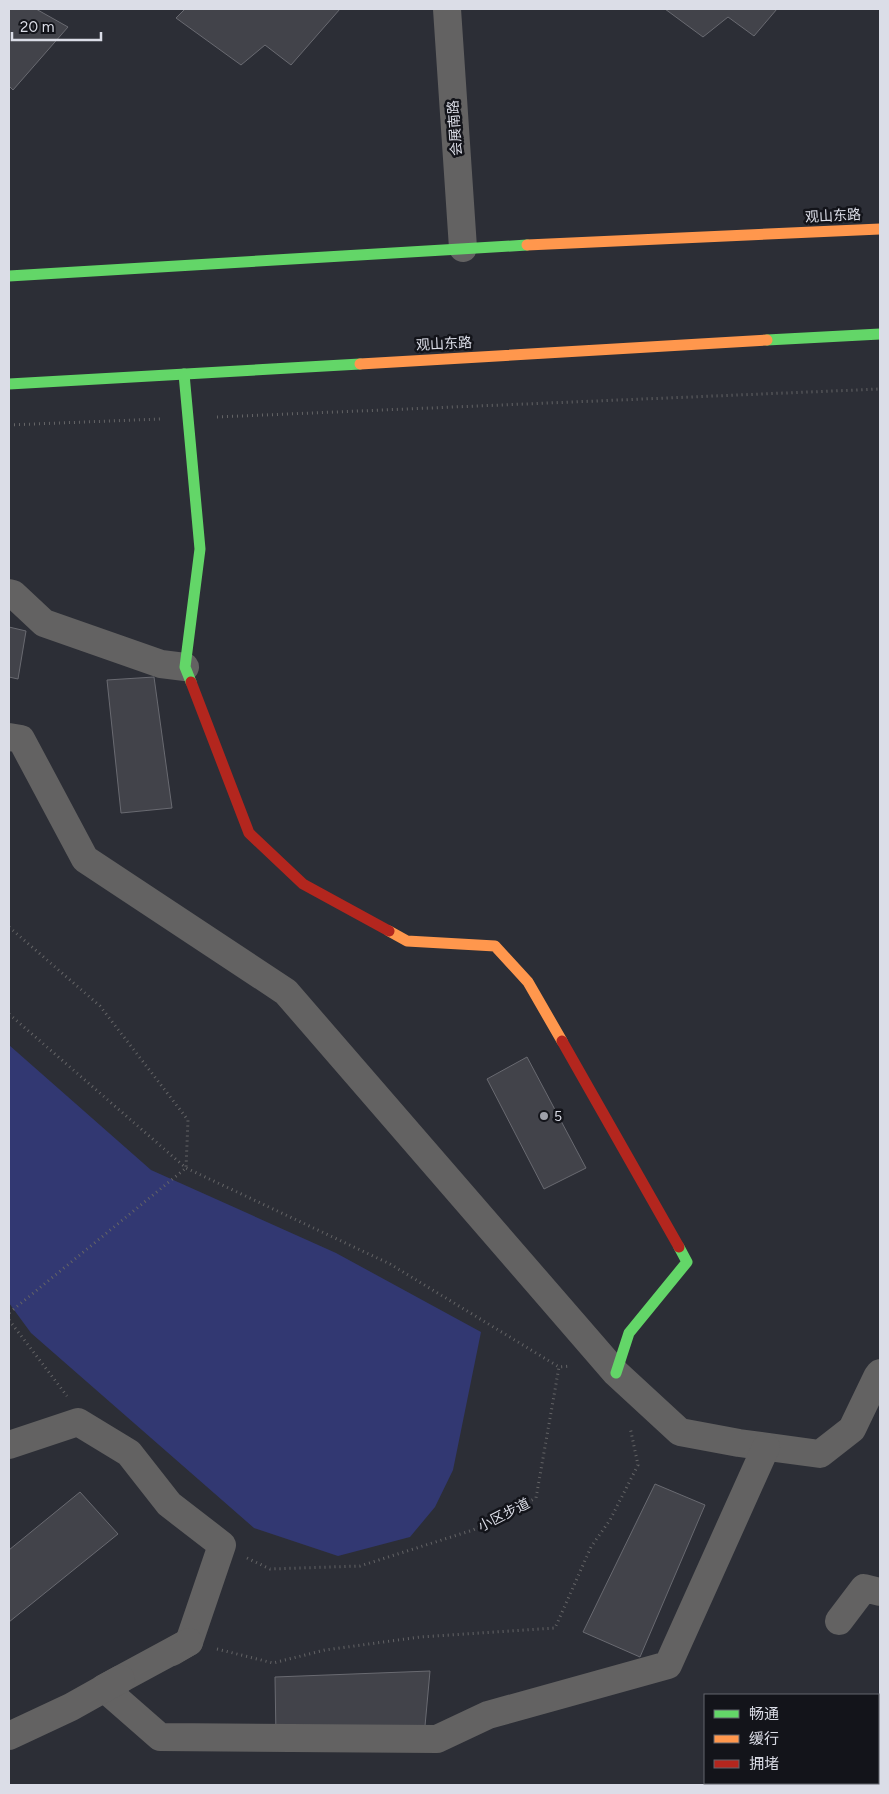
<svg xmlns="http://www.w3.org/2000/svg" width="889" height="1794" font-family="Figtree,'Noto Sans SC',sans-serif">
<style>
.water{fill:#323872}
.building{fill:#42434a;stroke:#696a71}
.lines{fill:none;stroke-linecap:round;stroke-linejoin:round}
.path{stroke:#646466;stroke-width:3;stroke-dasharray:1 4;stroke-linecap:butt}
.street{stroke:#636262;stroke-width:28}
.fast{stroke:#63d668;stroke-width:11}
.slow{stroke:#ff974d;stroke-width:11}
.jam{stroke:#b3261e;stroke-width:11}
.poi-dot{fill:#9ea0a9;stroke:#13141a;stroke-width:2}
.labels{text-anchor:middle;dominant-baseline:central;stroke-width:5;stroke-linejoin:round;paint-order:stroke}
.street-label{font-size:14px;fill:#dbdde7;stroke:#13141a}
.poi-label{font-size:14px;fill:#dbdde7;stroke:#13141a;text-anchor:start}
</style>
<rect width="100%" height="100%" fill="#2c2e36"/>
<polygon class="water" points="9,1045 151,1170 336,1253 481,1332 453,1470 435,1507 410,1537 338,1556 254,1528 31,1333 9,1303"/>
<g class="building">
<polygon points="9,9 36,9 68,27 13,90 9,86"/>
<polygon points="185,9 340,9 291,65 265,45 241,65 176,18"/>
<polygon points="665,9 777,9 754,36 728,17 703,37"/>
<polygon points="9,627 26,631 18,679 9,677"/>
<polygon points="154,677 172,808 121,813 107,680"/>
<polygon points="527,1057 586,1168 544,1189 487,1079"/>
<polygon points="655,1484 705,1505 640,1657 583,1632"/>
<polygon points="80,1492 118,1534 9,1622 9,1550"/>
<polygon points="430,1671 425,1726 276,1737 275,1677"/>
</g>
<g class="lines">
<g class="path">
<polyline points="217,417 880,389"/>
<polyline points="9,425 160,419"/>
<polyline points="9,927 100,1006 188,1120 186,1168 9,1313"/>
<polyline points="9,1014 186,1168 390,1264 559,1367"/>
<polyline points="9,1320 67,1396"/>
<polyline points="247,1558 270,1569 360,1566 473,1530 536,1498 559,1367 571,1366"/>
<polyline points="217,1649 273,1663 325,1650 420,1637 555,1628 591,1547 610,1520 638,1465 630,1427"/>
</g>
<g class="street">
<polyline points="447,9 463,248"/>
<polyline points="9,593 13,594 44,623 161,664 185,667"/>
<polyline points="9,737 21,739 85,859 286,992 616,1373 680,1432 739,1443 820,1454 852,1429 877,1377 880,1373"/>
<polyline points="9,1445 78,1422 129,1453 169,1504 222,1545 189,1642 172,1652"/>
<polyline points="839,1621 864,1588 880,1592"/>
<polyline points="189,1642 104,1688 160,1737 437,1739 488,1715 668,1665 766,1447"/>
<polyline points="9,1736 71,1707 121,1679"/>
</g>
<g class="fast">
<polyline points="9,276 527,245"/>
<polyline points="767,340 880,334"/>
<polyline points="184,374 200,549 185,667 191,682"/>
<polyline points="9,384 360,364"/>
<polyline points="616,1373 629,1333 687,1262 679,1247"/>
</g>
<g class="slow">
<polyline points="527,245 880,229"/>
<polyline points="360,364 767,340"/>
<polyline points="389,931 407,941 495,946 528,982 562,1041"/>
</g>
<g class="jam">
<polyline points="191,682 249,833 303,884 389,931"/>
<polyline points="562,1041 679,1247"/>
</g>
</g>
<circle class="poi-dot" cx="544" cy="1116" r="5"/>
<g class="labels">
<g class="street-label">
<text transform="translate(455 128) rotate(-94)">会展南路</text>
<text transform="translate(833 216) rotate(-3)">观山东路</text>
<text transform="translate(444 344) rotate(-3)">观山东路</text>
<text transform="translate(504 1515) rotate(-27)">小区步道</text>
</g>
<g class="poi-label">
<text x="554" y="1116">5</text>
</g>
</g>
<rect width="889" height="1794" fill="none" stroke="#dbdde7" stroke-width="20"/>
<rect x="704" y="1694" width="175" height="90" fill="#13141a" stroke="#63646c"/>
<rect x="714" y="1710" width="25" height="8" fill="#63d668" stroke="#63646c"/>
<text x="749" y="1719" font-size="15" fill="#dbdde7">畅通</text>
<rect x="714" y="1735" width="25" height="8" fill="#ff974d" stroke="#63646c"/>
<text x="749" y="1744" font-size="15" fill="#dbdde7">缓行</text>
<rect x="714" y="1760" width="25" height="8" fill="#b3261e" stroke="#63646c"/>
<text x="749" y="1769" font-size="15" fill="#dbdde7">拥堵</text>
<path d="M12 32v8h89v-8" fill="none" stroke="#dbdde7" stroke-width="2.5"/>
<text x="20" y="32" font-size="15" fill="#dbdde7" stroke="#13141a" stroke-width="4" paint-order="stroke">20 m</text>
</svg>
